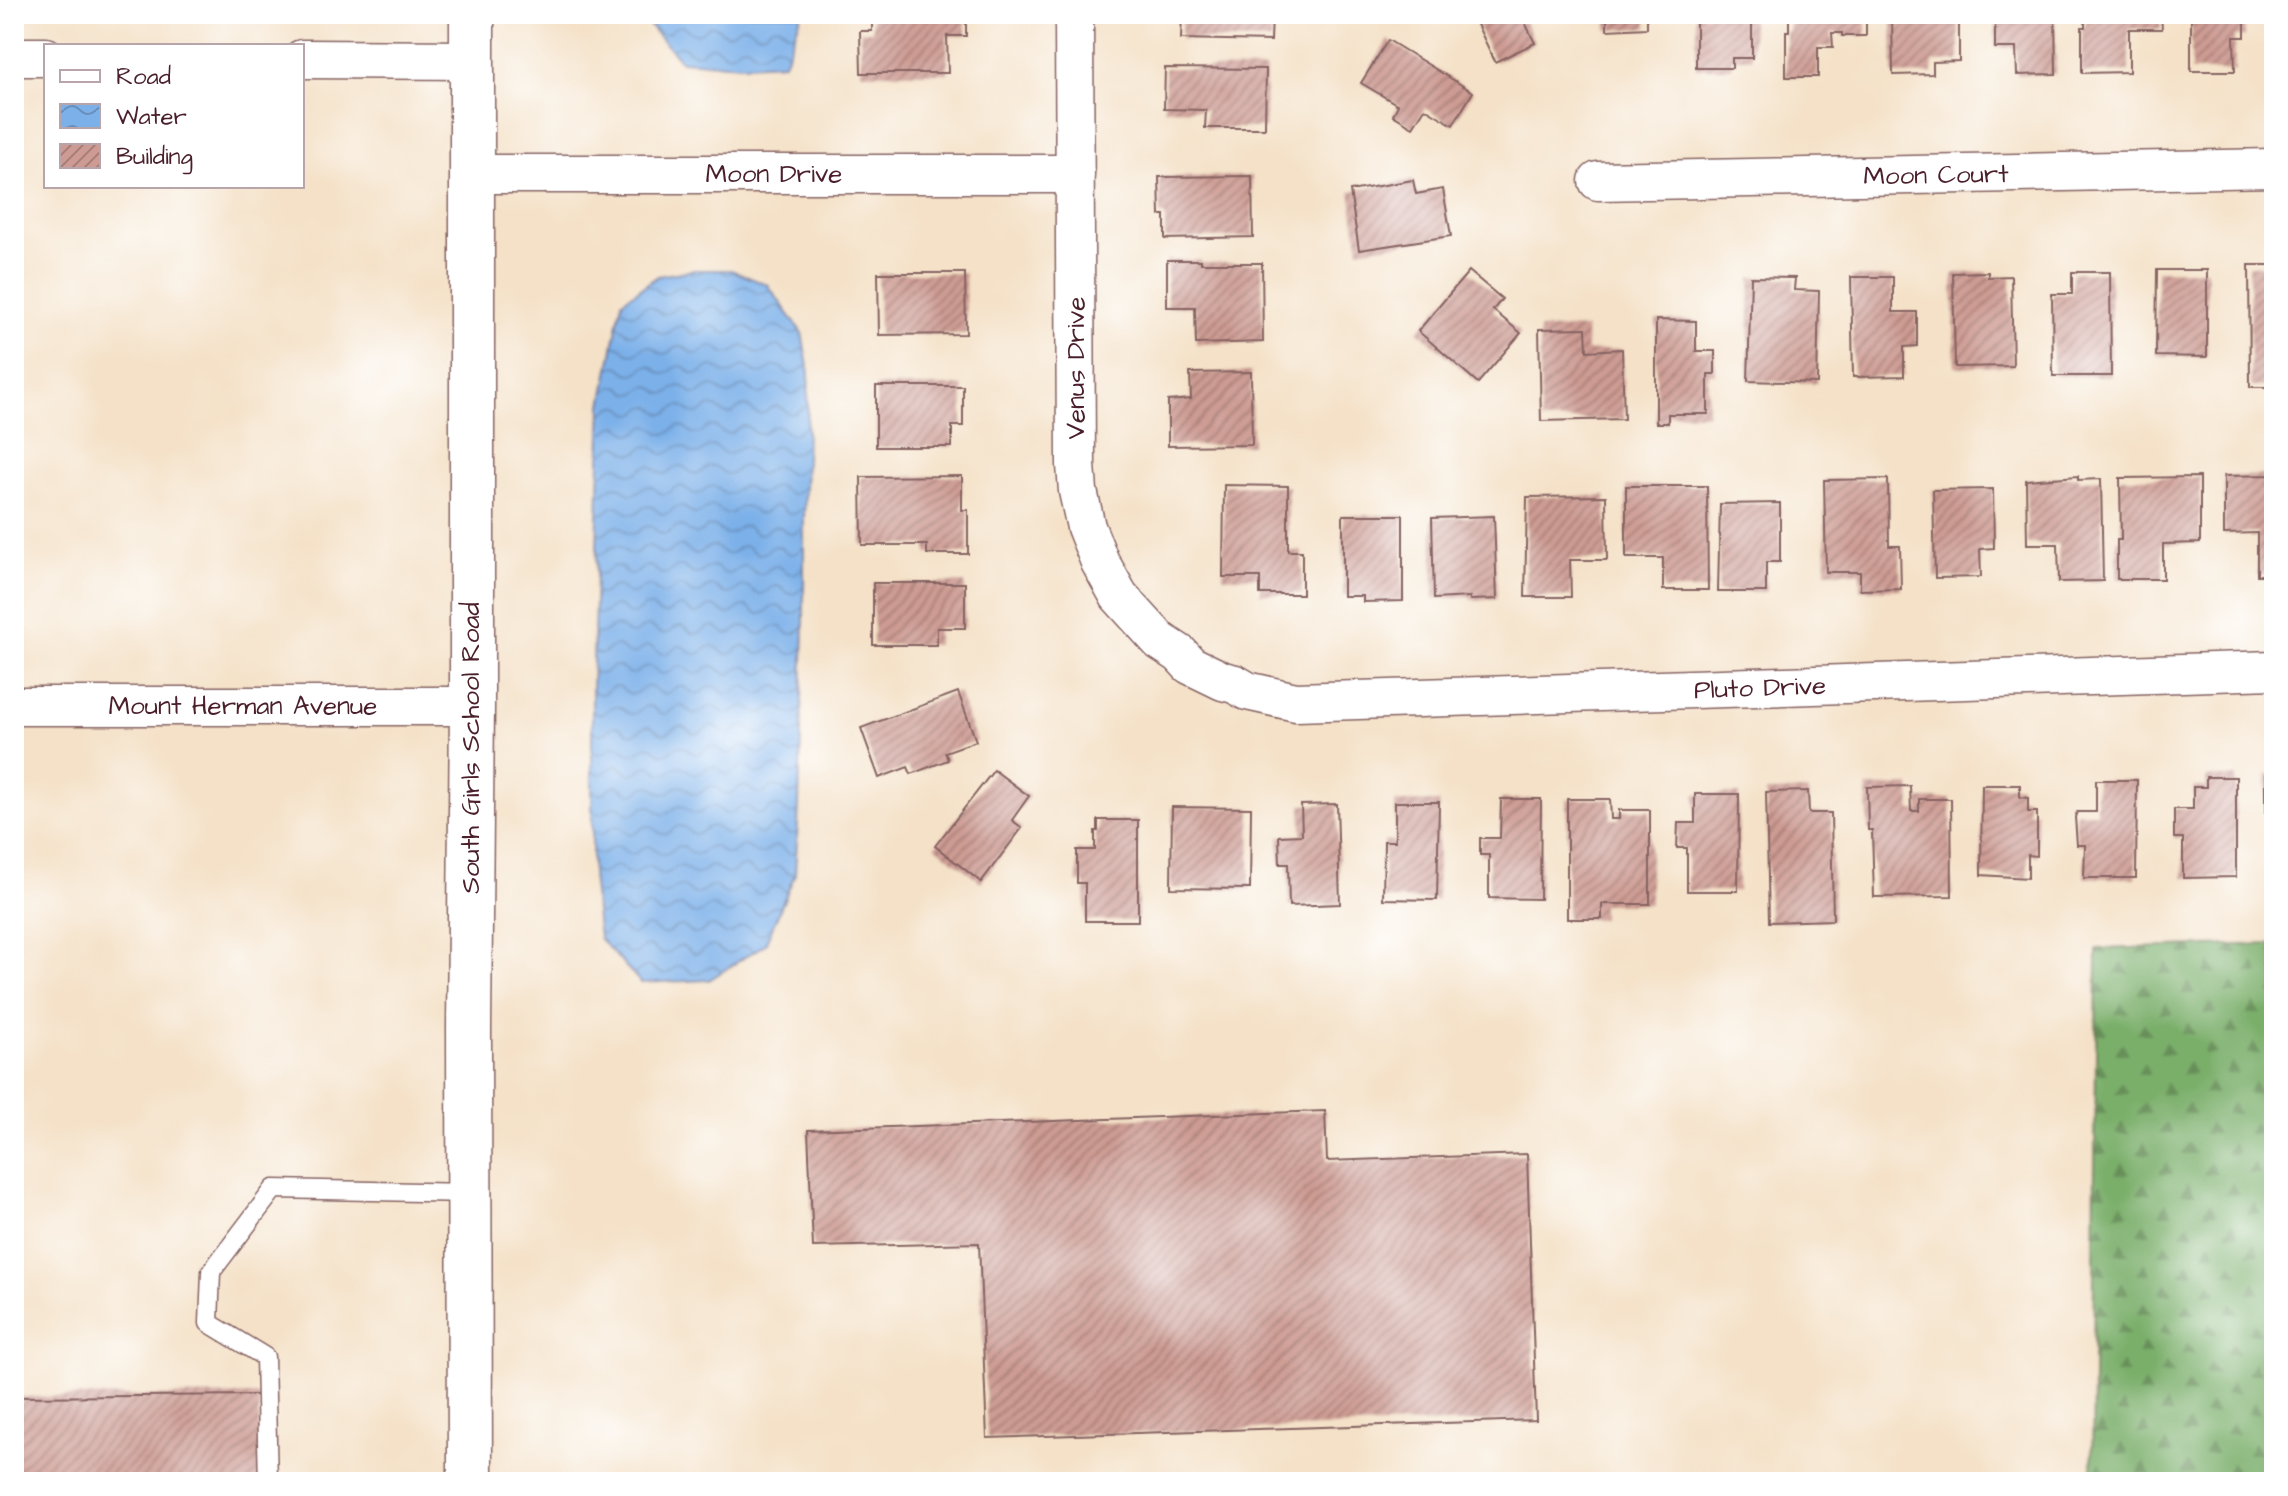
<svg xmlns="http://www.w3.org/2000/svg" width="2288" height="1496" font-family="'Architects Daughter',sans-serif">
<style>
.forest{fill:url(#forest-firs);stroke:#62674b;stroke-width:2}
.water{fill:url(#water-waves);stroke:#63688a;stroke-width:2}
.building{fill:url(#building-hatch)}
.lines{fill:none;stroke-linecap:round;stroke-linejoin:round}
.lane-casing{stroke:#866362;stroke-width:21}
.street-casing{stroke:#866362;stroke-width:41}
.secondary-casing{stroke:#866362;stroke-width:47}
.lane{stroke:#fff;stroke-width:18}
.street{stroke:#fff;stroke-width:38}
.secondary{stroke:#fff;stroke-width:44}
.labels{text-anchor:middle;dominant-baseline:central;stroke-width:6;stroke-linejoin:round;paint-order:stroke}
.street-label{font-size:26px;fill:#4a1f2b;stroke:#fff}
</style>
<defs>
<pattern id="forest-firs" width="22" height="20" patternUnits="userSpaceOnUse" patternTransform="scale(2)"><rect width="22" height="20" fill="#7aaf6b"/><path d="M5 1l3.5 6h-7zM16 11l3.5 6h-7z" fill="#668e58"/></pattern>
<pattern id="water-waves" width="16" height="10" patternUnits="userSpaceOnUse" patternTransform="scale(2)"><rect width="16" height="10" fill="#7cb0e9"/><path d="M0 5q4-4 8 0t8 0" fill="none" stroke="#688fbd"/></pattern>
<pattern id="building-hatch" width="6" height="6" patternUnits="userSpaceOnUse" patternTransform="scale(2)"><rect width="6" height="6" fill="#cd9b93"/><path d="M-1 1l2-2M0 6l6-6M5 7l2-2" fill="none" stroke="#a87e78"/></pattern>
</defs>
<rect width="100%" height="100%" fill="#fff"/>
<filter id="ink" filterUnits="userSpaceOnUse"><feTurbulence type="fractalNoise" baseFrequency=".0125" numOctaves="2"/><feDisplacementMap in="SourceGraphic" scale="16" xChannelSelector="R" yChannelSelector="G"/><feConvolveMatrix kernelMatrix="1 2 1 2 8 2 1 2 1" color-interpolation-filters="sRGB"/></filter>
<filter id="wash" filterUnits="userSpaceOnUse"><feTurbulence type="fractalNoise" baseFrequency=".006" numOctaves="4" result="noise"/><feDisplacementMap in="SourceGraphic" scale="32" xChannelSelector="R" yChannelSelector="G"/><feGaussianBlur stdDeviation="1.8" result="paint"/><feColorMatrix in="noise" values="0 0 0 0 0 0 0 0 0 0 0 0 0 0 0 0 0 1.4 0 .05"/><feComposite in="paint" operator="in"/></filter>
<g filter="url(#wash)">
<rect width="100%" height="100%" fill="#f4e1c7"/>
<polygon class="forest" points="2274,944 2274,1482 2092,1482 2097,949"/>
<g class="water">
<polygon points="639,14 802,14 784,63 743,65 681,61"/>
<polygon points="693,270 731,270 768,285 802,333 809,371 804,518 804,625 799,806 795,874 765,944 709,980 641,983 599,938 592,876 592,689 602,405 622,301 658,276"/>
</g>
<g id="blocks">
<g class="building">
<polygon points="872,14 966,14 966,36 947,36 948,73 861,73 860,31 872,31"/>
<polygon points="1182,14 1272,14 1271,41 1181,39"/>
<polygon points="1472,14 1521,14 1535,43 1495,62"/>
<polygon points="1607,14 1647,14 1647,28 1607,30"/>
<polygon points="1696,14 1752,14 1752,58 1732,58 1732,68 1696,68"/>
<polygon points="1789,14 1866,14 1866,36 1842,36 1842,33 1832,33 1833,47 1818,47 1818,77 1786,77 1786,31 1789,31"/>
<polygon points="1892,14 1959,14 1959,61 1933,62 1933,74 1893,75"/>
<polygon points="1995,14 2055,14 2056,74 2017,75 2016,48 1995,48"/>
<polygon points="2085,14 2161,14 2162,29 2129,29 2129,72 2082,73 2082,27 2085,27"/>
<polygon points="2191,14 2245,14 2245,37 2234,37 2235,71 2191,71"/>
<polygon points="1388,40 1473,92 1453,125 1425,108 1413,127 1393,115 1398,105 1361,83"/>
<polygon points="1165,68 1266,69 1265,128 1205,128 1206,110 1164,109"/>
<polygon points="1252,176 1253,237 1165,239 1165,215 1160,215 1159,177"/>
<polygon points="1413,180 1416,194 1443,189 1451,236 1359,250 1350,191"/>
<polygon points="1167,260 1201,260 1201,263 1262,263 1263,342 1196,344 1195,307 1167,307"/>
<polygon points="2249,265 2274,265 2274,387 2250,387"/>
<polygon points="2157,270 2207,270 2207,357 2156,356"/>
<polygon points="1469,271 1502,299 1493,310 1521,333 1478,383 1418,331"/>
<polygon points="1988,272 1988,277 2011,276 2013,366 1955,367 1953,273"/>
<polygon points="2072,272 2110,272 2111,376 2053,376 2052,294 2072,294"/>
<polygon points="878,273 965,273 966,334 879,335"/>
<polygon points="1751,277 1795,278 1794,290 1819,291 1817,383 1748,381"/>
<polygon points="1851,277 1893,277 1893,312 1917,312 1917,346 1904,347 1904,376 1853,377"/>
<polygon points="1656,320 1696,321 1696,351 1715,351 1715,374 1708,374 1708,414 1668,414 1668,423 1656,423"/>
<polygon points="1586,328 1587,351 1622,349 1624,419 1541,421 1539,329"/>
<polygon points="1251,372 1252,445 1168,446 1168,401 1191,399 1190,373"/>
<polygon points="876,386 963,386 963,426 952,426 952,447 876,447"/>
<polygon points="2274,475 2274,575 2257,575 2257,533 2224,534 2224,476"/>
<polygon points="962,476 962,510 968,510 968,554 927,554 927,545 862,545 861,477"/>
<polygon points="2078,476 2078,480 2101,479 2103,581 2059,582 2058,544 2027,544 2026,480"/>
<polygon points="2200,477 2200,543 2163,544 2163,579 2117,579 2117,540 2121,540 2120,478"/>
<polygon points="1888,479 1889,546 1900,546 1901,589 1860,590 1860,572 1826,572 1824,480"/>
<polygon points="1224,485 1288,486 1288,551 1302,551 1302,594 1260,594 1260,577 1223,577"/>
<polygon points="1626,486 1707,486 1708,590 1663,590 1663,558 1626,558"/>
<polygon points="1993,489 1994,548 1980,549 1981,577 1935,578 1933,490"/>
<polygon points="1606,496 1607,560 1570,560 1571,597 1525,597 1527,497"/>
<polygon points="1780,503 1780,562 1766,562 1766,592 1718,592 1720,504"/>
<polygon points="1343,515 1403,515 1403,601 1363,602 1363,596 1343,596"/>
<polygon points="1494,516 1497,599 1470,600 1470,597 1434,599 1432,518"/>
<polygon points="873,583 965,583 965,628 937,628 937,645 873,645"/>
<polygon points="958,692 976,741 945,752 948,760 911,774 908,767 879,778 861,728"/>
<polygon points="994,770 1029,796 1012,820 1022,828 981,882 935,846"/>
<rect x="2266" y="774" width="8" height="45"/>
<polygon points="2206,777 2236,777 2236,877 2183,878 2183,838 2174,838 2174,809 2193,809 2193,787 2206,787"/>
<polygon points="2096,780 2137,780 2136,878 2084,878 2085,845 2077,845 2075,817 2077,812 2096,812"/>
<polygon points="1982,785 2020,785 2020,797 2028,798 2028,812 2037,812 2037,856 2028,855 2028,878 1981,875"/>
<polygon points="1910,786 1911,811 1919,811 1919,799 1951,799 1952,896 1874,897 1872,830 1868,830 1867,787"/>
<polygon points="1808,791 1809,813 1831,813 1833,920 1769,922 1766,792"/>
<polygon points="1695,794 1739,794 1738,891 1687,891 1687,848 1677,848 1678,823 1695,823"/>
<polygon points="1501,799 1541,799 1540,899 1489,898 1489,855 1480,855 1480,838 1500,838"/>
<polygon points="1567,799 1610,799 1611,819 1619,819 1619,810 1650,810 1650,904 1602,904 1602,919 1567,919"/>
<polygon points="1395,802 1439,802 1437,900 1383,899 1384,841 1395,841"/>
<polygon points="1337,804 1340,904 1289,906 1288,864 1280,864 1279,836 1302,835 1301,805"/>
<polygon points="1172,807 1251,808 1250,889 1171,888"/>
<polygon points="1098,820 1138,820 1138,921 1085,921 1085,883 1077,883 1077,850 1095,850 1095,831 1098,831"/>
<polygon points="1325,1111 1327,1161 1527,1154 1536,1420 987,1438 979,1243 813,1247 808,1130"/>
<polygon points="259,1395 260,1482 14,1482 14,1397"/>
</g>
</g>
</g>
<g filter="url(#ink)">
<use href="#blocks" fill-opacity="0" stroke="#866362" stroke-width="2"/>
<g class="lines">
<defs>
<polyline id="lane" points="268,1482 265,1357 209,1323 211,1272 274,1189 469,1193"/>
<g id="street">
<polyline points="1074,14 1076,465 1078,491 1086,527 1100,562 1119,596 1160,641 1180,654 1190,665 1223,681 1235,684 1247,691 1296,702 2274,670"/>
<polyline points="14,57 46,57"/>
<polyline points="302,59 472,60"/>
<polyline points="472,174 1075,174"/>
<polyline points="1598,181 2274,168"/>
<polyline points="14,706 472,706"/>
</g>
<polyline id="secondary" points="470,1482 469,1028 472,706 472,14"/>
</defs>
<use href="#lane" class="lane-casing"/>
<use href="#street" class="street-casing"/>
<use href="#secondary" class="secondary-casing"/>
<use href="#lane" class="lane"/>
<use href="#street" class="street"/>
<use href="#secondary" class="secondary"/>
</g>
</g>
<g class="labels">
<g class="street-label">
<text x="774" y="174">Moon Drive</text>
<text transform="translate(1936 175) rotate(-1)">Moon Court</text>
<text transform="translate(1076 368) rotate(-90)">Venus Drive</text>
<text transform="translate(1760 688) rotate(-2)">Pluto Drive</text>
<text x="243" y="706">Mount Herman Avenue</text>
<text transform="translate(471 748) rotate(-90)">South Girls School Road</text>
</g>
</g>
<rect width="2288" height="1496" fill="none" stroke="#fff" stroke-width="48"/>
<rect x="44" y="44" width="260" height="144" fill="#ffffff" stroke="#b7a5aa" stroke-width="2"/>
<rect x="60" y="70" width="40" height="12" fill="#ffffff" stroke="#b7a5aa" stroke-width="2"/>
<text x="116" y="84" font-size="24" fill="#4a1f2b">Road</text>
<rect x="60" y="104" width="40" height="24" fill="url(#water-waves)" stroke="#b7a5aa" stroke-width="2"/>
<text x="116" y="124" font-size="24" fill="#4a1f2b">Water</text>
<rect x="60" y="144" width="40" height="24" fill="url(#building-hatch)" stroke="#b7a5aa" stroke-width="2"/>
<text x="116" y="164" font-size="24" fill="#4a1f2b">Building</text>
</svg>
